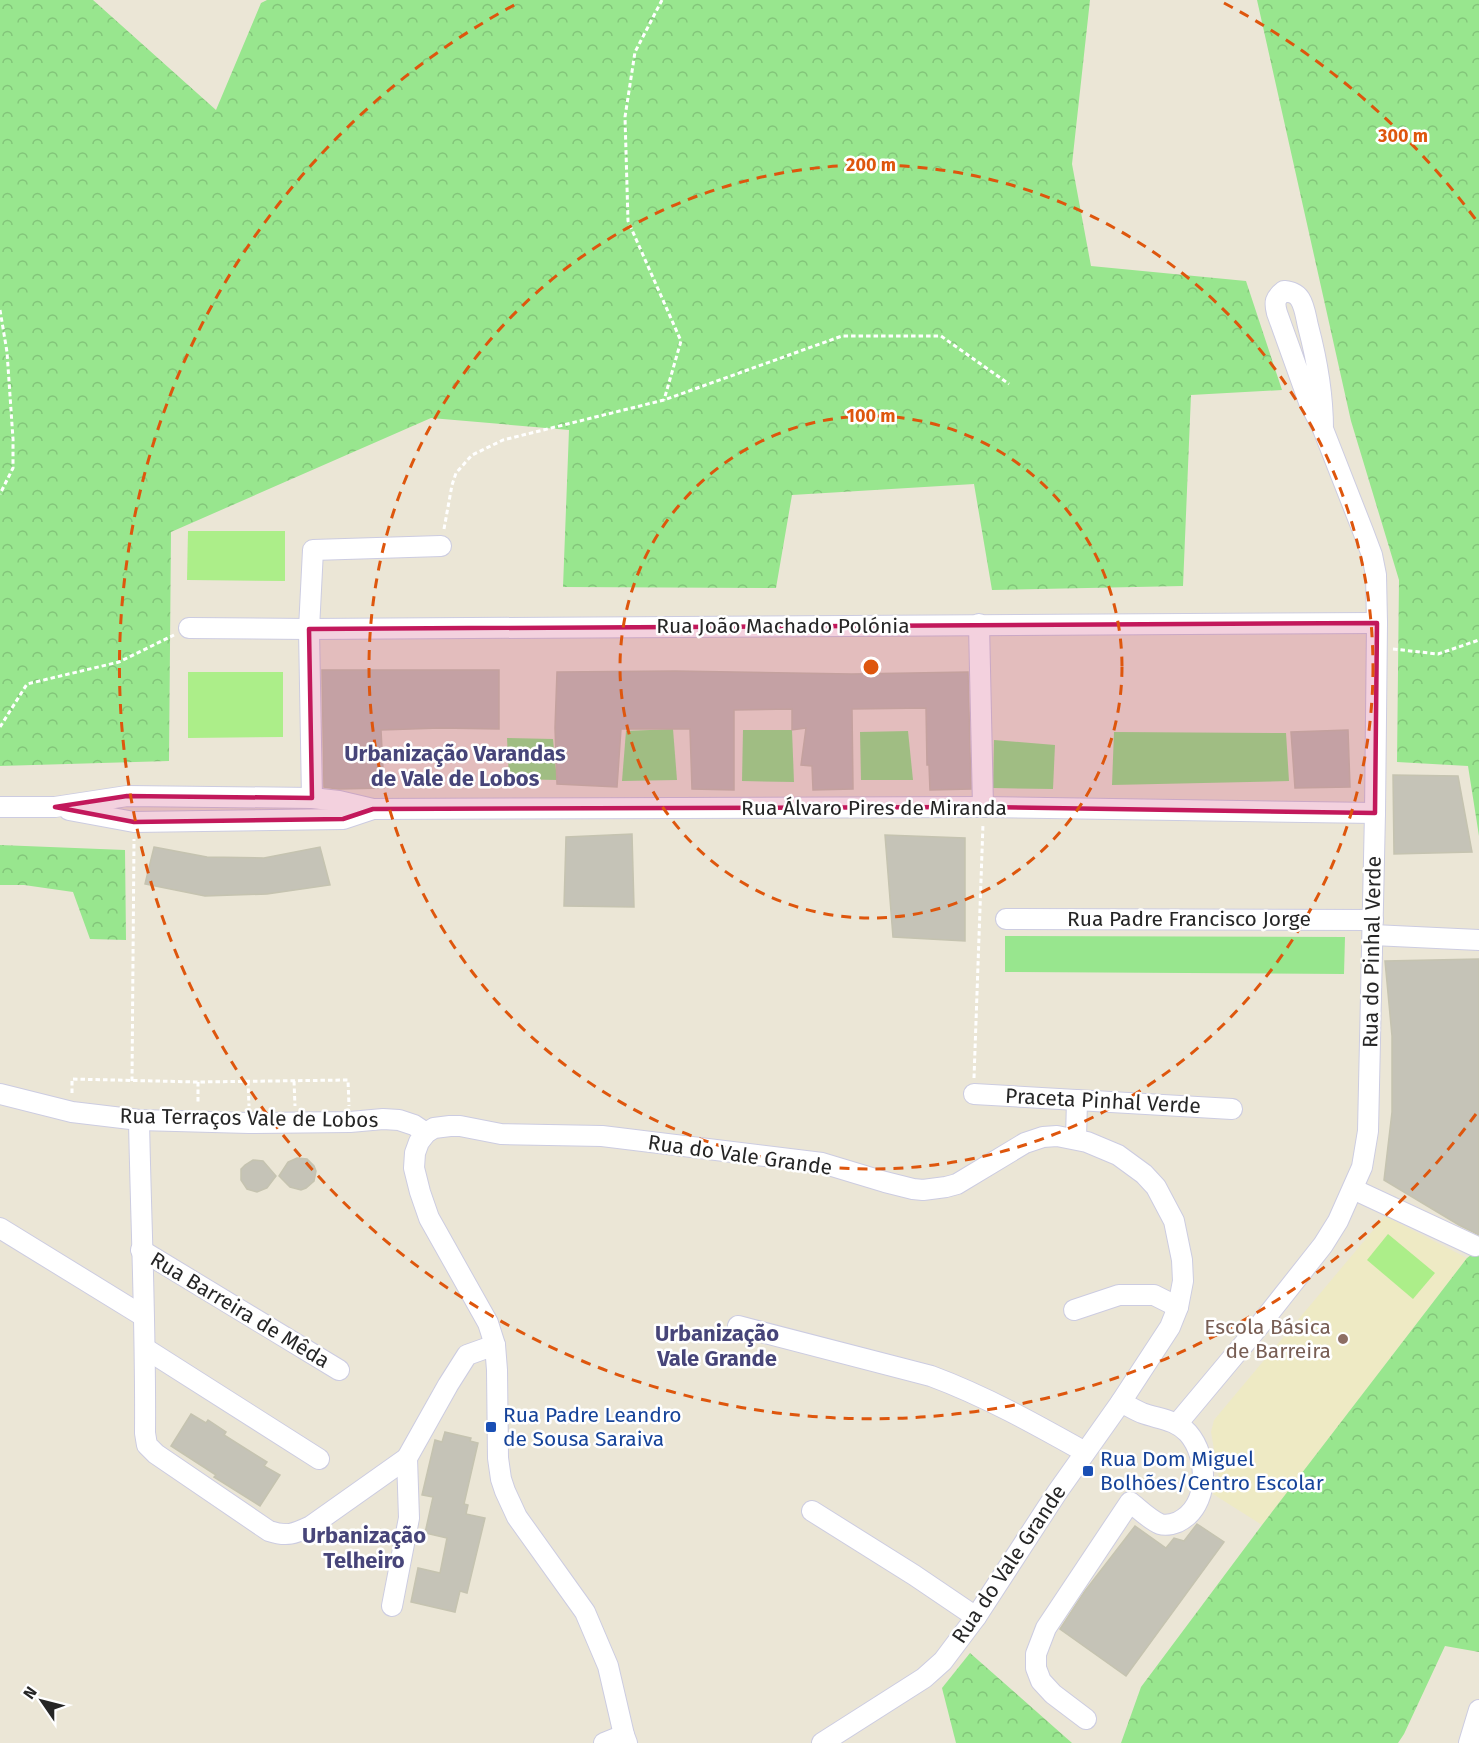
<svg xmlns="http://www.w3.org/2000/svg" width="1479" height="1743" font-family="'Fira Sans',sans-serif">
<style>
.education{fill:#eeeac4}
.forest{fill:url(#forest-crowns)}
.garden{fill:#98e68e}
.pitch{fill:#acee89}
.building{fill:#c5c3b7;stroke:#c5c3b0;stroke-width:1.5}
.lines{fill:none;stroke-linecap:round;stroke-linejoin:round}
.minor-casing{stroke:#cccce1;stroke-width:22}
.path{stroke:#fff;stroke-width:3;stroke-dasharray:4.5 3;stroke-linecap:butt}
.minor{stroke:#fff;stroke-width:20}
.marked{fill:#c2185b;fill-opacity:0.2;stroke:#c2185b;stroke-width:4.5;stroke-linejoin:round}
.ring{fill:none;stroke:#de560d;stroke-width:3;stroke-dasharray:10 8}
.education-dot{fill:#8d6e63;stroke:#fff;stroke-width:2}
.transit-dot{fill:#1a4fb4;stroke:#fff;stroke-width:2}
.labels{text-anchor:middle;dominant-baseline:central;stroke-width:5;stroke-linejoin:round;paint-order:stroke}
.street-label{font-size:21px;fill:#262626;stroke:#fff}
.education-label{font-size:21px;fill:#785e54;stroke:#fff;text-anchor:end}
.transit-label{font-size:21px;fill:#164399;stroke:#fff;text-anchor:start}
.neighbourhood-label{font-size:22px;font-weight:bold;fill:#474579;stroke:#fff}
.centre{fill:#de560d;stroke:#fff;stroke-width:3}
.ring-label{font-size:18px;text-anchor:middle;font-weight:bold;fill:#de560d;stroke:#fff;stroke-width:5;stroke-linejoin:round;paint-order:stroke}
</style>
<defs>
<pattern id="forest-crowns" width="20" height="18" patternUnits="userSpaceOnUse" patternTransform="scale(1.5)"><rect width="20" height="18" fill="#98e68e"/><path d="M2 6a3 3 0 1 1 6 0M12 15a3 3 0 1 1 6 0" fill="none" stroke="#83c57a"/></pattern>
</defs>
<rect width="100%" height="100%" fill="#ebe6d6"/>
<polygon class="education" points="1385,1216 1467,1258 1262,1525 1213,1494 1219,1478 1211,1432 1214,1420"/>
<g class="forest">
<polygon points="0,0 93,0 216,110 261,3 267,0 1090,0 1072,164 1091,266 1246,281 1282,390 1191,395 1183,586 992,590 974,484 792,495 776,588 563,587 569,430 431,418 171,532 169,761 0,766"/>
<polygon points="1257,0 1479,0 1479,836 1468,766 1397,762 1399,580 1351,421"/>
<polygon points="0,845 125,850 126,940 90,939 73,892 24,885 0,885"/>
<polygon points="1479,1249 1479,1652 1445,1646 1404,1734 1398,1743 1121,1743 1141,1687 1262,1525 1467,1258"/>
<polygon points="970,1653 1072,1743 956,1743 942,1688"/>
</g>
<g class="garden">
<polygon points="673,729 677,780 622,781 626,731"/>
<polygon points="743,730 792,730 794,782 742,781"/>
<polygon points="908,731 913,780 861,780 860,732"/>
<polygon points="1114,732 1286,733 1289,781 1112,785"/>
<polygon points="507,738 553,739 557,780 509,779"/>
<polygon points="994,740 1055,745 1053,789 993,788"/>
<polygon points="1005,936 1345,937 1344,974 1005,972"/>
</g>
<g class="pitch">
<polygon points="188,531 285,531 285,581 187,580"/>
<polygon points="188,672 283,672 283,737 188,738"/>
<polygon points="1388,1234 1435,1273 1413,1299 1367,1260"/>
</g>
<g class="building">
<polygon points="322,670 499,670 499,729 440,728 381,730 384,788 338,789 324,787"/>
<polygon points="675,671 852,674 968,672 971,789 930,790 929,765 927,765 926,708 852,709 853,789 813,790 812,766 801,765 806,728 792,730 792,709 734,710 734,790 692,789 690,729 621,729 617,787 557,784 555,728 557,672"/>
<polygon points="1348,730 1350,787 1295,788 1291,732"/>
<polygon points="1393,775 1458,776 1472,852 1394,854"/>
<polygon points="632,834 634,907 564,906 566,837"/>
<polygon points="885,835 965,838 965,941 893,937"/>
<polygon points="154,847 207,857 264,858 320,847 330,885 267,894 205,896 145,884"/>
<polygon points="1479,959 1479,1235 1459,1225 1384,1180 1392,1112 1392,1036 1385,961"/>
<polygon points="297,1158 307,1159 314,1166 316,1171 314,1181 306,1188 301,1190 290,1187 279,1176 288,1162"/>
<polygon points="253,1160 263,1161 276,1176 267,1188 257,1192 247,1189 241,1180 241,1169 245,1165"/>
<polygon points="191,1414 206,1423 208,1420 226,1432 224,1435 267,1462 264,1466 280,1475 260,1506 214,1477 216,1475 171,1446"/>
<polygon points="445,1432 471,1438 470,1441 478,1443 464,1504 468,1505 466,1514 485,1518 467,1593 460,1591 455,1612 411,1602 418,1568 440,1573 447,1538 425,1533 433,1497 422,1495 435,1440 442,1442"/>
<polygon points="1197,1524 1224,1542 1126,1676 1060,1629 1085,1591 1135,1526 1166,1548 1174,1538 1184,1541"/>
</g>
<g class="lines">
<defs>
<g id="minor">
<polyline points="979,624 983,807"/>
<polyline points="189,628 309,629 1377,623"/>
<polyline points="312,798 309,629 313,550 441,546"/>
<polyline points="0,807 55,807 127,796 312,798 339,801 373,809 983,807 1375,813"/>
<polyline points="69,810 134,822 343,819 373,809"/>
<polyline points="1006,919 1373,920"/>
<polyline points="1373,935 1479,940"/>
<polyline points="0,1094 72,1112 139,1120 249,1123 350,1122 383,1119 399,1120 414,1125 426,1133"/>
<polyline points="974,1094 1232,1109"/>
<path d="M139 1120C141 1224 146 1329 145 1433L147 1445 156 1454 269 1531C287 1537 294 1534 311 1526L407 1458"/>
<polyline points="1076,1139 1077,1100"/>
<polyline points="1353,1189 1475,1246"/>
<polyline points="0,1228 143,1316"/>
<polyline points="141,1250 339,1370"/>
<polyline points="1074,1310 1119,1295 1154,1295 1178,1307"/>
<path d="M738 1326 931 1376C985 1396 1035 1424 1085 1452"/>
<polyline points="146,1349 319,1459"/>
<path d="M1177 1424 1259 1326 1323 1245 1338 1221 1362 1167 1368 1131 1375 813 1377 623 1376 575 1372 555 1363 531 1323 429 1309 402 1277 313C1274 302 1275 298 1284 291 1291 292 1296 293 1300 299 1305 307 1306 318 1308 326 1317 360 1323 393 1323 429"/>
<polyline points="812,1511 914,1575 976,1617"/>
<polyline points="392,1606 409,1518 407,1458 448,1385 467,1355 495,1345"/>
<path d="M1086 1719 1053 1694 1041 1681 1036 1668V1654L1046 1628 1130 1502C1139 1509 1150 1520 1160 1524 1166 1526 1173 1524 1178 1522 1210 1506 1209 1457 1188 1433 1175 1419 1158 1419 1142 1413 1135 1410 1128 1406 1121 1402"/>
<polyline points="604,1743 624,1735"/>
<polyline points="627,1743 624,1735 608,1666 585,1612 517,1517 505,1491 501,1479 498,1458 497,1370 495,1345 488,1323 429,1218 420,1192 414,1168 415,1153 419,1142 426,1133 434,1128 450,1126 460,1126 501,1134 602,1136 822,1163 885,1182 913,1189 923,1190 946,1187 957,1184 1025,1143 1043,1137 1057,1136 1087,1142 1118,1155 1144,1174 1156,1187 1174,1221 1182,1260 1183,1281 1178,1307 1170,1327 1121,1402 1058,1491 976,1617 943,1661 924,1678 822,1743"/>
<polyline points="1469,1743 1479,1710"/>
</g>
</defs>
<use href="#minor" class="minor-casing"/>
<g class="path">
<polyline points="662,0 635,52 625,117 628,221 681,341 664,400"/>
<polyline points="0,310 7,352 13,439 13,468 0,494"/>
<polyline points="444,529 452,485 456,473 472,455 503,440 664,400 842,336 941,336 1009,384"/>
<polyline points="1393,649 1438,654 1479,640"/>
<polyline points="0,727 27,684 119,662 174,635"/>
<polyline points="974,1078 983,824"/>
<polyline points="132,1081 134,839"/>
<polyline points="248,1081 249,1106"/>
<polyline points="294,1081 295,1106"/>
<polyline points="198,1082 198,1104"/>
<polyline points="72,1093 72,1079 198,1082 348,1080 349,1106"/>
</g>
<use href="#minor" class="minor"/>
</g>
<path class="marked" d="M1377 623 1375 813 983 807 373 809 343 819 134 822 55 807 127 796 312 798 309 629Z"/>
<g class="ring">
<circle cx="871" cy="667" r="251"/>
<circle cx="871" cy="667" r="502"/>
<path d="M1476 1114A752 752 0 1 1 518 3M1224 3A752 752 0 0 1 1476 220"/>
</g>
<circle class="education-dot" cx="1343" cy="1339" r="6"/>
<g class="transit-dot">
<rect x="485" y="1421" width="12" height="12" rx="3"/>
<rect x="1082" y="1465" width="12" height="12" rx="3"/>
</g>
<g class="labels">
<g class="street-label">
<text x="783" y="626">Rua João Machado Polónia</text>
<text x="874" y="808">Rua Álvaro Pires de Miranda</text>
<text x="1189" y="919">Rua Padre Francisco Jorge</text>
<text transform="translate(1372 952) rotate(-89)">Rua do Pinhal Verde</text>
<text transform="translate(1103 1101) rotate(3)">Praceta Pinhal Verde</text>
<text transform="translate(249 1118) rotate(1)">Rua Terraços Vale de Lobos</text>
<text transform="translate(740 1155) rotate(8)">Rua do Vale Grande</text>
<text transform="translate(240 1310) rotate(31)">Rua Barreira de Mêda</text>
<text transform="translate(1009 1564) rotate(-56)">Rua do Vale Grande</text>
</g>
<g class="education-label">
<text x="1331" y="1327">Escola Básica<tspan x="1331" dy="24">de Barreira</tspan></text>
</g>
<g class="transit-label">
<text x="503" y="1415">Rua Padre Leandro<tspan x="503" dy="24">de Sousa Saraiva</tspan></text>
<text x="1100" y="1459">Rua Dom Miguel<tspan x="1100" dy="24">Bolhões/Centro Escolar</tspan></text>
</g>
<g class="neighbourhood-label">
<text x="455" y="753">Urbanização Varandas<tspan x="455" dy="25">de Vale de Lobos</tspan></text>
<text x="717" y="1333">Urbanização<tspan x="717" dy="25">Vale Grande</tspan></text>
<text x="364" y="1535">Urbanização<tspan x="364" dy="25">Telheiro</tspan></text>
</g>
</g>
<circle cx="871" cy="667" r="9" class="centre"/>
<g class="ring-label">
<text x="1403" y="142">300 m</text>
<text x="871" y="171">200 m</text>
<text x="871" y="422">100 m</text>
</g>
<g transform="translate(42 1701) rotate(305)" stroke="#ffffff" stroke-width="4.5" paint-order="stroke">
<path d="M0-4.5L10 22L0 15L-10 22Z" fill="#262626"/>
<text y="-9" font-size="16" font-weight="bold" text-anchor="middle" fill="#262626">N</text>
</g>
</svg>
